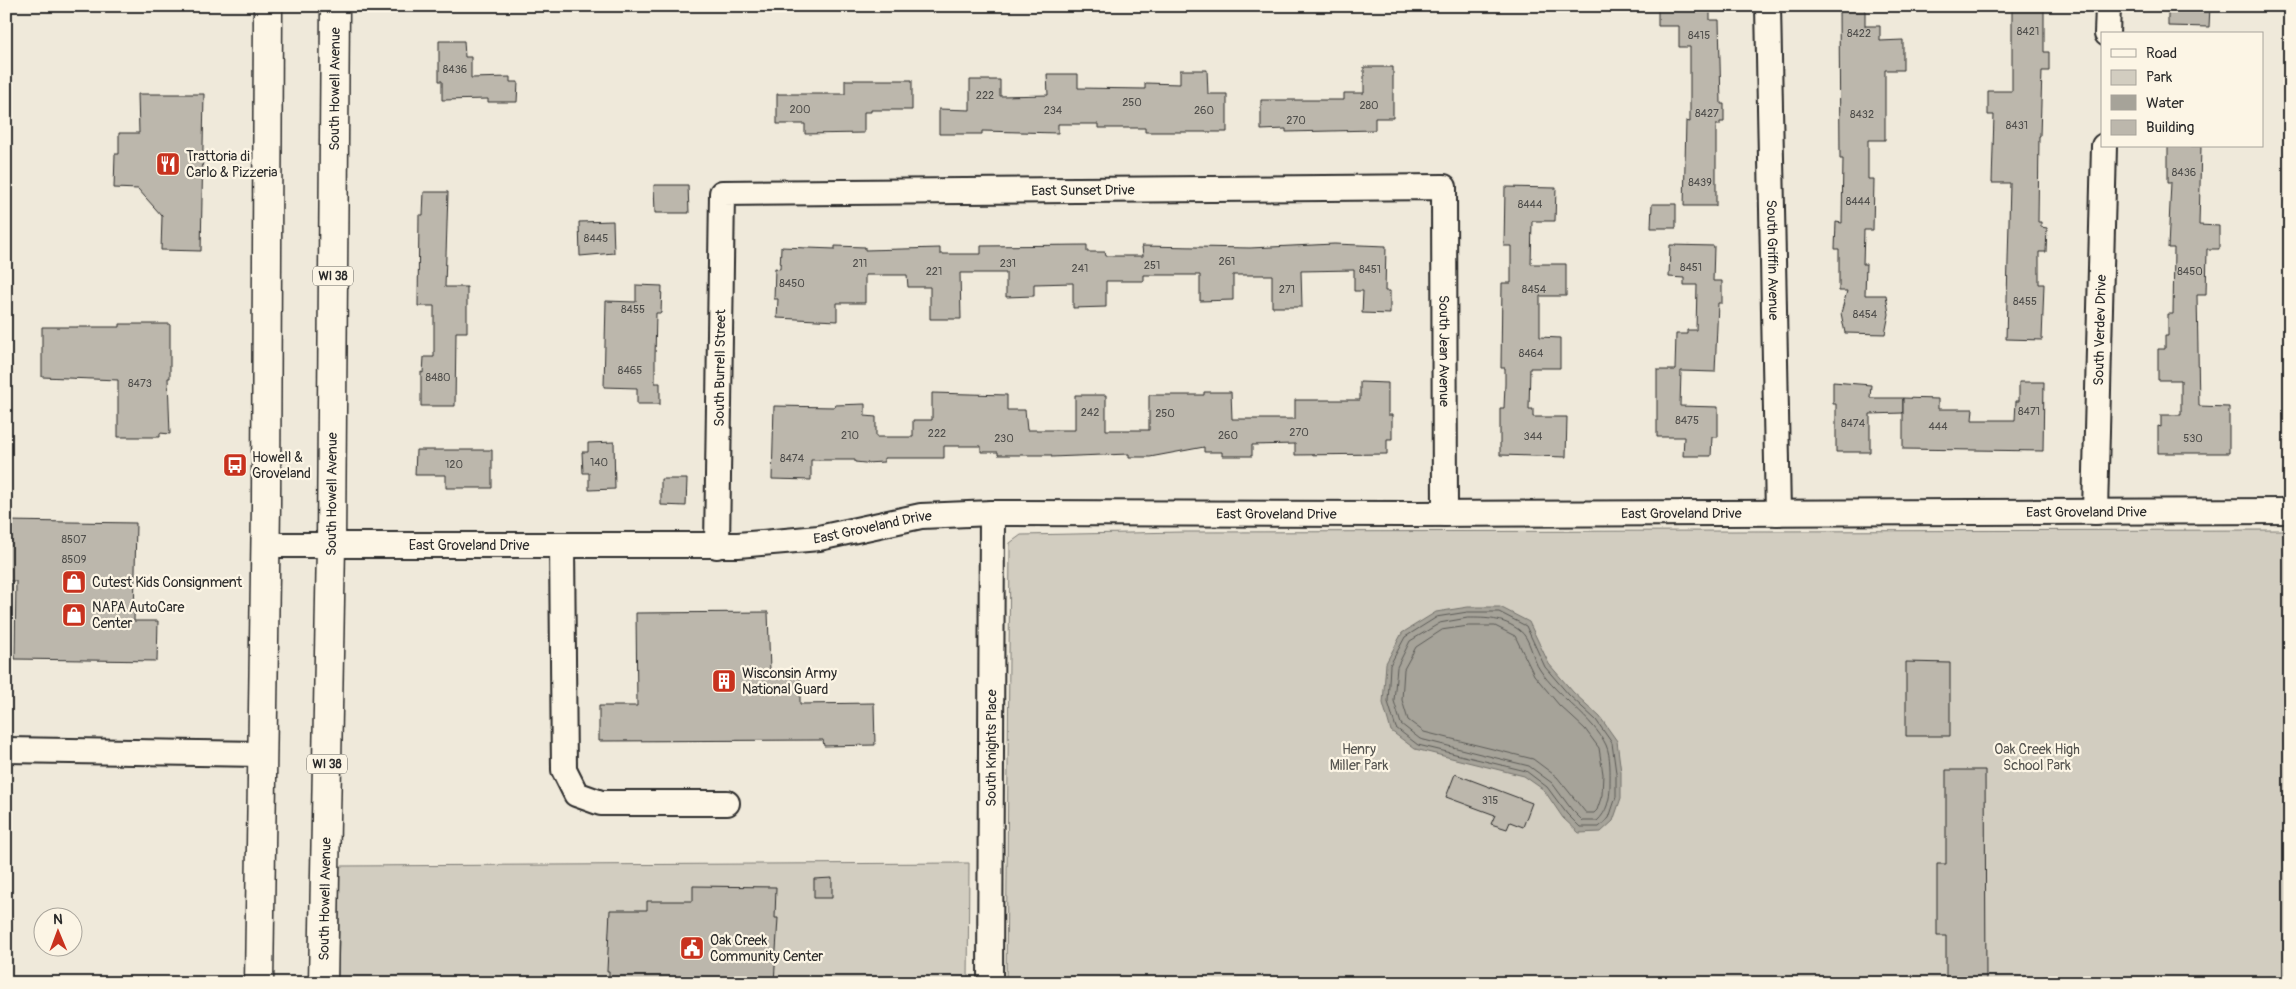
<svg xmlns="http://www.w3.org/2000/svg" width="2296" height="989" font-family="Pangolin,sans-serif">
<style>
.green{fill:#d2cdc0;stroke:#7e7c76}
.water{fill:#a6a399;stroke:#75736d}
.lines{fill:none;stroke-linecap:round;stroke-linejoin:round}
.shore{stroke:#5c5b57;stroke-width:1}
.building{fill:#bcb7ac;stroke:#2b2b2b}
.minor-casing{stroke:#2b2b2b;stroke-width:28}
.major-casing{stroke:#2b2b2b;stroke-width:31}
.minor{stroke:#fcf5e5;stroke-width:24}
.major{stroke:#fcf5e5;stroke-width:28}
.labels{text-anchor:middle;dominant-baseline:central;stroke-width:4.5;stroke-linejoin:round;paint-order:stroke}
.number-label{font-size:11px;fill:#4f4e4b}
.shield{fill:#fcf5e5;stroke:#6a6863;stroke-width:1}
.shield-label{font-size:12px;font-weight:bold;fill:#2b2b2b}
.street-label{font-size:14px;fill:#2b2b2b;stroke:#fcf5e5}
.poi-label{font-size:14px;fill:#2b2b2b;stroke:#fcf5e5;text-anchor:start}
.park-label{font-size:14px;fill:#555450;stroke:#fcf5e5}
</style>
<rect width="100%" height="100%" fill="#efe9da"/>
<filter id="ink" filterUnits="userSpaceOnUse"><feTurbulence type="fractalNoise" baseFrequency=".02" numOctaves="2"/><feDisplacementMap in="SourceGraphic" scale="10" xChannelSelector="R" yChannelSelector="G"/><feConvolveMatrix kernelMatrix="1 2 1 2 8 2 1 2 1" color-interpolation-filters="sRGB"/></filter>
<g filter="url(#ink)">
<g class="green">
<polygon points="2290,530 2290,983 1006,983 1010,549 1010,543 1021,535 1183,532"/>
<polygon points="969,863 968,983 338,983 340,866"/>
</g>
<polygon class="water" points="1468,607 1500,607 1529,622 1549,664 1573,692 1600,717 1617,741 1621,772 1621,798 1613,821 1601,832 1579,833 1563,818 1544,790 1524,776 1415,749 1391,731 1383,703 1386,663 1402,633 1436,612"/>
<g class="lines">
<g class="shore">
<polygon points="1468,612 1499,612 1526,626 1545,667 1569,695 1596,720 1612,743 1616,773 1616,797 1609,818 1599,827 1580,827 1567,814 1547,787 1526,771 1418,745 1396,728 1388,702 1390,665 1405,637 1437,617"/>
<path d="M1468 618C1487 618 1503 618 1519 630 1531 638 1532 659 1540 670 1557 696 1594 719 1606 745 1611 756 1610 774 1610 786 1610 799 1607 812 1597 821H1583L1572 810 1552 783 1529 766 1420 739 1401 724 1394 701 1397 667 1410 641 1440 623Z"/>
<polygon points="1469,626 1495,626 1515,636 1534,675 1559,705 1585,729 1599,748 1603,774 1602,795 1597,810 1594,813 1586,813 1557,777 1533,759 1424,732 1408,720 1402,700 1404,669 1416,647 1442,630"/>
</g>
</g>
<g class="building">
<polygon points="1658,6 1710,6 1710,20 1719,20 1721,104 1724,104 1724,122 1720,122 1720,125 1716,125 1716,206 1684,206 1686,121 1690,122 1690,47 1679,47 1679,26 1658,26"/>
<polygon points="1839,6 1865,6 1865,26 1880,26 1880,41 1903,40 1903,70 1885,70 1885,140 1868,140 1868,179 1874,179 1873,230 1864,230 1863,264 1866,264 1865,295 1886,295 1889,314 1885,334 1845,333 1841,313 1847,291 1839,291 1839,249 1835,249 1836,222 1842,223 1843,159 1840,159"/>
<polygon points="2168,6 2210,6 2209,27 2168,26"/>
<polygon points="2012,9 2044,9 2044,52 2049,52 2049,71 2042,71 2040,136 2039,136 2038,222 2041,222 2041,227 2047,228 2046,252 2039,252 2039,284 2044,284 2042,340 2006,339 2010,183 1992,183 1994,115 1988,115 1988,91 2012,91"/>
<polygon points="439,41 464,41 465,57 471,57 471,78 510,77 510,82 518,82 517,102 488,102 488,99 442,100 442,81 439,81"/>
<polygon points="1364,67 1393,67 1393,118 1375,118 1375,130 1286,132 1286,129 1261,130 1261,100 1344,100 1344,93 1364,93"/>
<polygon points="1180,70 1207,70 1208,94 1227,94 1227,132 1145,132 1145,128 1098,128 1098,124 1058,124 1058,133 982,131 982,134 939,134 939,109 970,110 970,80 1000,80 1000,96 1048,95 1047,74 1078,74 1078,88 1145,89 1145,83 1180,84"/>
<polygon points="845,80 912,80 912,110 871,110 871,112 864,112 864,133 805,134 805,124 777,124 777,94 845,94"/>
<polygon points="138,94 204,94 201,251 161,250 162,216 138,189 114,188 115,154 119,154 119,133 139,133"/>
<polygon points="2168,146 2201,146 2199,225 2219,226 2219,249 2207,249 2206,295 2197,295 2199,406 2229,407 2229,453 2158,453 2158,426 2161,427 2161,415 2181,415 2181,380 2158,380 2158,349 2165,349 2165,336 2168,336 2168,314 2173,314 2174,248 2168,248 2171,182 2168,182"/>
<polygon points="654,185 688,185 689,213 655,213"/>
<polygon points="1505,187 1556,188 1555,221 1532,221 1531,264 1566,264 1566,296 1540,296 1540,337 1560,338 1560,368 1530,368 1529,409 1533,409 1533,417 1567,417 1566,457 1500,455 1500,408 1504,408 1505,384 1505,368 1501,368 1502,283 1511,283 1511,246 1504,246"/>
<polygon points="424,192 448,192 445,287 467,287 467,332 456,332 455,406 421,406 421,372 423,373 424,357 434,357 434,306 418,306 419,215 423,215"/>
<polygon points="1652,204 1676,204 1676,228 1651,228"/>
<polygon points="613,221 614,253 580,256 579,222"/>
<polygon points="1334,244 1386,246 1385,291 1390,291 1390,314 1362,313 1363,291 1354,291 1354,270 1301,271 1302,307 1272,307 1272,275 1233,275 1233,300 1200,301 1200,275 1144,275 1144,281 1106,281 1106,307 1073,308 1073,283 1034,284 1034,296 1006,297 1006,273 960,273 961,319 930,319 930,287 908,287 907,275 865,275 865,303 837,303 837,321 777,318 778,299 774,299 775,268 780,269 781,247 835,249 835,246 865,247 865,250 940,248 940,254 981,254 981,246 1087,245 1087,252 1105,252 1106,256 1143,256 1142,246 1250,248"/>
<polygon points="1670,245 1714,246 1713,281 1722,281 1722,303 1718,303 1715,372 1681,371 1680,406 1718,407 1718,437 1712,437 1711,456 1683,456 1684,437 1657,437 1657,370 1675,370 1676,334 1687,334 1687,330 1696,330 1697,285 1684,285 1684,278 1669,277"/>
<polygon points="636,285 662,286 661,313 656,313 655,358 655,383 660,383 660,404 637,404 637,388 604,387 606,301 636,302"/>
<polygon points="120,324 170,324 170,378 168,378 170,434 160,433 160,437 118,437 118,380 42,377 42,327 120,327"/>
<polygon points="1360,382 1388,383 1388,415 1392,415 1392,439 1387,439 1387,454 1295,455 1295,444 1252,445 1252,456 1222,456 1222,452 1204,452 1204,447 1150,457 1129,457 1129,454 1051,457 1051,455 998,455 998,452 981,452 981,446 944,446 944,458 884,458 884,462 865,463 855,462 855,460 811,460 811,480 772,479 774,406 835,407 835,405 865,404 865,416 876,417 876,437 913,437 913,420 932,420 932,393 1007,395 1007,410 1025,410 1027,430 1075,430 1075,395 1106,395 1106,430 1149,430 1149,395 1204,395 1204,392 1231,392 1232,419 1295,419 1295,400 1360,400"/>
<polygon points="1833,382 1871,385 1870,398 1903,398 1903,413 1870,414 1870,452 1836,452 1836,404 1833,404"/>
<polygon points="2019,382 2044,382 2043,451 1903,449 1903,398 1938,399 1938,409 1973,409 1972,420 2015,420 2016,401 2019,401"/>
<polygon points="614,442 615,489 589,490 589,473 583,473 582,452 588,452 588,443"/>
<polygon points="416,450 492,450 492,488 446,488 446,475 415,475"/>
<polygon points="661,479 687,479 686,506 661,505"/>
<polygon points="6,521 136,523 134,621 158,621 157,661 15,659 16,581 6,581"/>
<polygon points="768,612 770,671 800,671 800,704 874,703 875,745 824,746 823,740 599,741 599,706 637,706 636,613"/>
<polygon points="1906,662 1950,663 1950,736 1906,736"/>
<polygon points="1946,770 1985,770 1986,983 1946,983 1946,936 1937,936 1937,864 1946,864"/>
<polygon points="1455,774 1532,803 1523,827 1510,822 1507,829 1491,824 1495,815 1446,797"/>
<polygon points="832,878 832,898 814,898 814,879"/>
<polygon points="693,886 776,887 775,918 778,918 774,983 609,983 609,971 607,971 610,910 647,910 647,901 693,901"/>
</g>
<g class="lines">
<defs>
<g id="minor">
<path id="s1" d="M1768 6 1778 513"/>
<polyline points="2107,34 2108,6"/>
<path id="s2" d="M2095 512 2104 146"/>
<path id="s3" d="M265 545H738L819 538 921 516 992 513 1413 514 2290 511"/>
<polyline points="562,545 564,770 576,794 601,803 727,803"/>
<path id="s4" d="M717 546 722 193 1444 187 1445 514"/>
<polyline points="6,750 262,754"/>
<path id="s5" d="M990 983 992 513"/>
</g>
<g id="major">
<polyline points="259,983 266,505 268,6"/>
<path id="s6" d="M323 983 331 545 335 6"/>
</g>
</defs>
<use href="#minor" class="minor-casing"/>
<use href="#major" class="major-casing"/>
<use href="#minor" class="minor"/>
<use href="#major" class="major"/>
</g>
</g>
<defs>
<symbol id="restaurant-square" viewBox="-11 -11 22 22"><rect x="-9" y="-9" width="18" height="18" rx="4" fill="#c8321e" stroke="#fcf5e5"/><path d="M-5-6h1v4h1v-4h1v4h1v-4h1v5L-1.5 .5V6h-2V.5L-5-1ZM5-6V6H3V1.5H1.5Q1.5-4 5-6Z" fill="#fff"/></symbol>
<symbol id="bus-square" viewBox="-11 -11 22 22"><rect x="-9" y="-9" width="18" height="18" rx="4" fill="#c8321e" stroke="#fcf5e5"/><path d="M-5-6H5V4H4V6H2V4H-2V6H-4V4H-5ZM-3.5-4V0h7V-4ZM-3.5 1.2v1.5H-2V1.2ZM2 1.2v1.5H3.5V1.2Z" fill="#fff"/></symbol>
<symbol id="shop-square" viewBox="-11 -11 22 22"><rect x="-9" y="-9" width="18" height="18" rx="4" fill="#c8321e" stroke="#fcf5e5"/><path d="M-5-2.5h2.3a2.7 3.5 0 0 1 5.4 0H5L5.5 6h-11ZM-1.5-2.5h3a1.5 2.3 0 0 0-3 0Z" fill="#fff"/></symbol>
<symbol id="building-square" viewBox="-11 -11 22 22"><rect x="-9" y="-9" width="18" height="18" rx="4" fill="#c8321e" stroke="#fcf5e5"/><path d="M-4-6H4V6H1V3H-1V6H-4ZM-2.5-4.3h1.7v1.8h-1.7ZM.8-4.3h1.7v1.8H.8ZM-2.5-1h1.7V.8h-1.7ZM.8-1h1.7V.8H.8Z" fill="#fff"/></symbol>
<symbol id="civic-square" viewBox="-11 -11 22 22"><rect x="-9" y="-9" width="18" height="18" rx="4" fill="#c8321e" stroke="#fcf5e5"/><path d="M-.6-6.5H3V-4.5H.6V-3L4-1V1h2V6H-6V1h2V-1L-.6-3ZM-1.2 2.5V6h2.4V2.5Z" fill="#fff"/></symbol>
</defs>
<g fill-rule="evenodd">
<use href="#restaurant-square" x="154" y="150" width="28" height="28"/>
<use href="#bus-square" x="221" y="451" width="28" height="28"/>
<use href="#shop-square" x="60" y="568" width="28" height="28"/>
<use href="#shop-square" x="60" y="601" width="28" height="28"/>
<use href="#building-square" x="710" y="667" width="28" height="28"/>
<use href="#civic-square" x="678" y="934" width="28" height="28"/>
</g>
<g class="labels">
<g class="number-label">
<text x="2028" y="31">8421</text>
<text x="1859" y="33">8422</text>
<text x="1699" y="35">8415</text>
<text x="455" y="69">8436</text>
<text x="985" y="95">222</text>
<text x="1132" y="102">250</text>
<text x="1369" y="105">280</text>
<text x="800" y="109">200</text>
<text x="1053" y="110">234</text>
<text x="1204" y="110">260</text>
<text x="1707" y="113">8427</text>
<text x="1862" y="114">8432</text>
<text x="1296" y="120">270</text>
<text x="2017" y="125">8431</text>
<text x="2184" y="172">8436</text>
<text x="1700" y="182">8439</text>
<text x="1858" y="201">8444</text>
<text x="1530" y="204">8444</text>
<text x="596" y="238">8445</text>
<text x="1227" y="261">261</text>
<text x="860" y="263">211</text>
<text x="1008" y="263">231</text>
<text x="1152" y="265">251</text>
<text x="1691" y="267">8451</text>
<text x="1080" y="268">241</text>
<text x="1370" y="269">8451</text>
<text x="934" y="271">221</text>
<text x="2190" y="271">8450</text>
<text x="792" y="283">8450</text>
<text x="1287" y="289">271</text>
<text x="1534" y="289">8454</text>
<text x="2025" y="301">8455</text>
<text x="633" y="309">8455</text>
<text x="1865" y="314">8454</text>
<text x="1531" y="353">8464</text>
<text x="630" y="370">8465</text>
<text x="438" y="377">8480</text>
<text x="140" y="383">8473</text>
<text x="2029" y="411">8471</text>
<text x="1090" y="412">242</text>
<text x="1165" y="413">250</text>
<text x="1687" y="420">8475</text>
<text x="1853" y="423">8474</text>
<text x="1938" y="426">444</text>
<text x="1299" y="432">270</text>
<text x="937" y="433">222</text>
<text x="850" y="435">210</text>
<text x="1228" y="435">260</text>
<text x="1533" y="436">344</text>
<text x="1004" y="438">230</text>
<text x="2193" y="438">530</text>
<text x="792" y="458">8474</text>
<text x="599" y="462">140</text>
<text x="454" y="464">120</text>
<text x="74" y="539">8507</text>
<text x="74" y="559">8509</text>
<text x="1490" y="800">315</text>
</g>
<g class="shield">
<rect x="313" y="266.5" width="40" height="19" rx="4"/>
<rect x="307" y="754.5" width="40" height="19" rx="4"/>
</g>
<g class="shield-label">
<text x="333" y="276">WI 38</text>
<text x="327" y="764">WI 38</text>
</g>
<g class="street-label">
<text stroke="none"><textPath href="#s6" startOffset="894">South Howell Avenue</textPath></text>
<text stroke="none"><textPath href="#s4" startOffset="714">East Sunset Drive</textPath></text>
<text stroke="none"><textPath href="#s1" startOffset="254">South Griffin Avenue</textPath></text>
<text stroke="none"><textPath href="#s2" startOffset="182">South Verdev Drive</textPath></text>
<text stroke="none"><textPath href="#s4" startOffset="1239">South Jean Avenue</textPath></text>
<text stroke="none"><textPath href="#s4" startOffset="178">South Burrell Street</textPath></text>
<text stroke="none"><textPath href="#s6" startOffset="489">South Howell Avenue</textPath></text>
<text stroke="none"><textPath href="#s3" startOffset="1824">East Groveland Drive</textPath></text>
<text stroke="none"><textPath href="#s3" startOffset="1419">East Groveland Drive</textPath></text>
<text stroke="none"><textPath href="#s3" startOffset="1014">East Groveland Drive</textPath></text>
<text stroke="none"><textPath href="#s3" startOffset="609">East Groveland Drive</textPath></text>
<text stroke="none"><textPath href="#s3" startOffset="204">East Groveland Drive</textPath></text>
<text stroke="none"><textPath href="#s5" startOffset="235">South Knights Place</textPath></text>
<text stroke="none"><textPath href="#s6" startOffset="84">South Howell Avenue</textPath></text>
</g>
<g class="poi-label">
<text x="186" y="156">Trattoria di<tspan x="186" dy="16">Carlo &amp; Pizzeria</tspan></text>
<text x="252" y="457">Howell &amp;<tspan x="252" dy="16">Groveland</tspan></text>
<text x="92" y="582">Cutest Kids Consignment</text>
<text x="92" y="607">NAPA AutoCare<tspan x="92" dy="16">Center</tspan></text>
<text x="742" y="673">Wisconsin Army<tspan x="742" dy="16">National Guard</tspan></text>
<text x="710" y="940">Oak Creek<tspan x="710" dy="16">Community Center</tspan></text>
</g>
<g class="park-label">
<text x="1359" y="749">Henry<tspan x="1359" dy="16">Miller Park</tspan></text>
<text x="2037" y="749">Oak Creek High<tspan x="2037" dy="16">School Park</tspan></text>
</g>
</g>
<rect width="2296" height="989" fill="none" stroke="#fcf5e5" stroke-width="25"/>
<rect x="12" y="12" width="2271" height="964" fill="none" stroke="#2b2b2b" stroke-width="2" filter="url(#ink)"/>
<rect x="2101" y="32" width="162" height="115" fill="#fcf5e5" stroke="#a8a49b"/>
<rect x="2111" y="49" width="25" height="8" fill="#fcf5e5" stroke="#a8a49b"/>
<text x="2146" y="58" font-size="15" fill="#2b2b2b">Road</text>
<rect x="2111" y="70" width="25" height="15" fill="#d2cdc0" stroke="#a8a49b"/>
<text x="2146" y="82" font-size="15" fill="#2b2b2b">Park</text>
<rect x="2111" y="95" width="25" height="15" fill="#a6a399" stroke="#a8a49b"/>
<text x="2146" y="108" font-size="15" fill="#2b2b2b">Water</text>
<rect x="2111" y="120" width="25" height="15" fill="#bcb7ac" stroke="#a8a49b"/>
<text x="2146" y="132" font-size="15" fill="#2b2b2b">Building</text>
<g transform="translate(58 932) rotate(359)"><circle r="24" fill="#fcf5e5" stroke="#a8a49b"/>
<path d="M0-4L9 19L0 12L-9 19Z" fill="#c8321e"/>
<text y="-8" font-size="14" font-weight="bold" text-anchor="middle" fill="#2b2b2b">N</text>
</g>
</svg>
